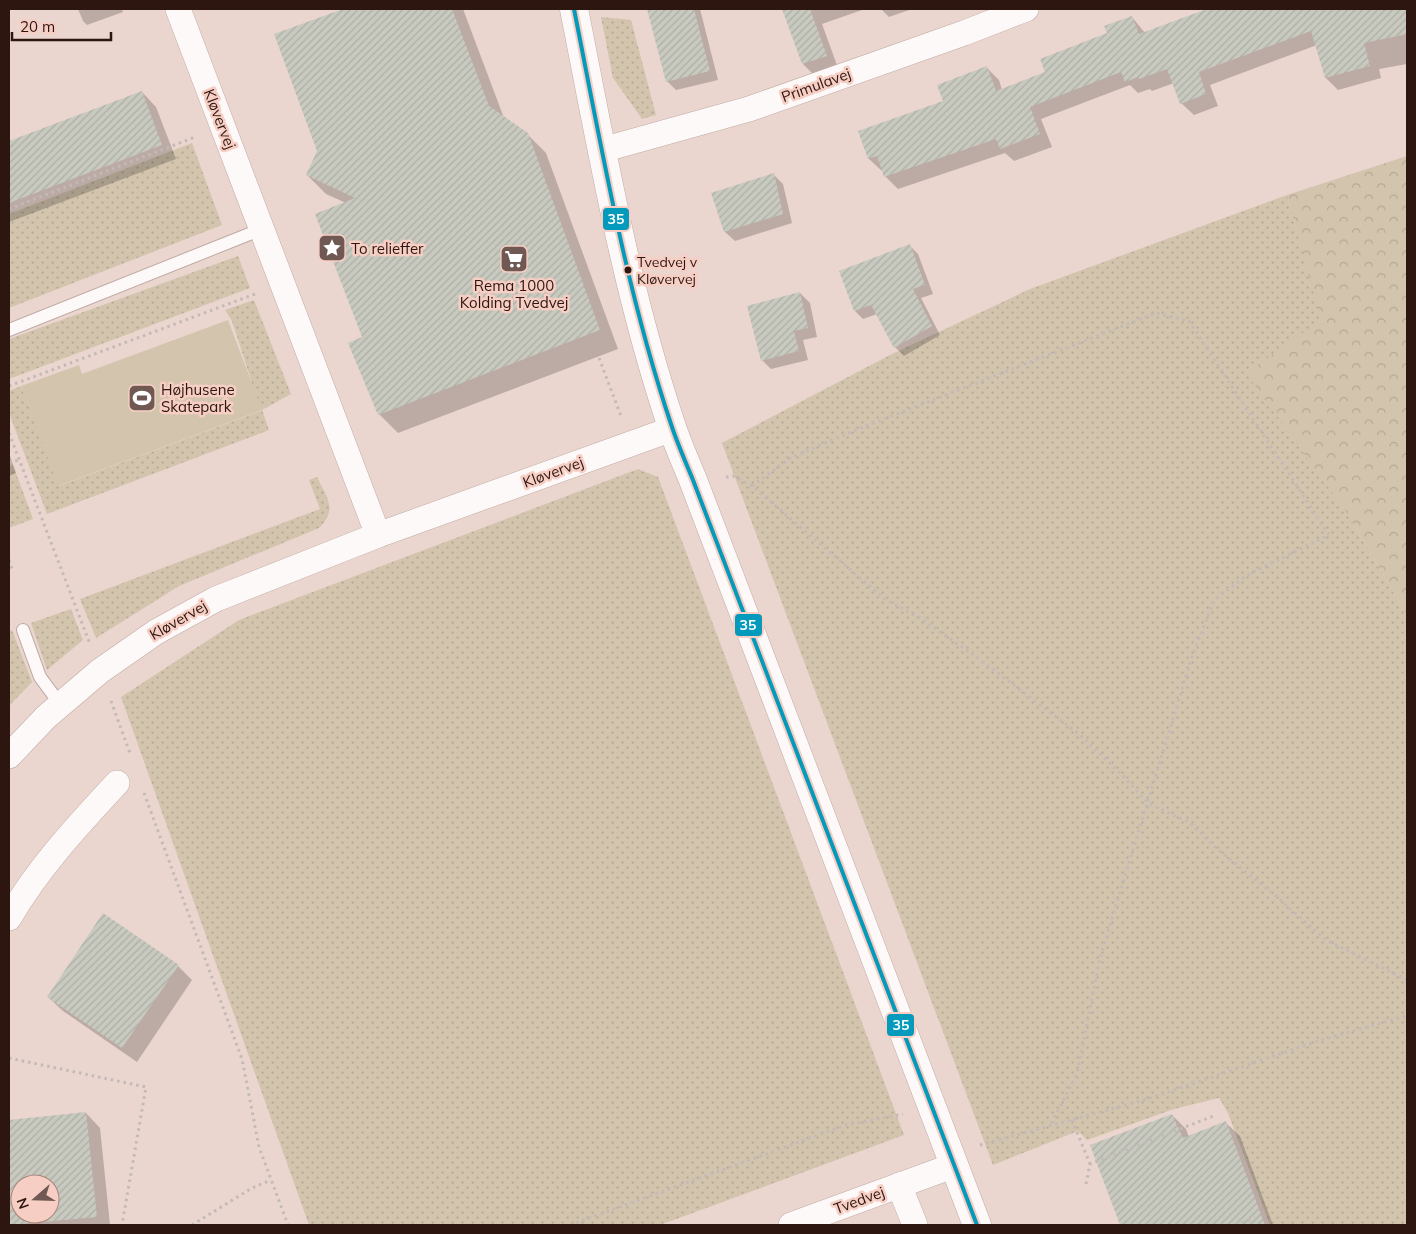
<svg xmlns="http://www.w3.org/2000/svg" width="1416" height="1234" font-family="Mulish,sans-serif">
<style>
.grass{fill:url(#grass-dots)}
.forest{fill:url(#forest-crowns)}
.garden{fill:#d3c4ad}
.shadow{fill:#0003;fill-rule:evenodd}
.building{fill:url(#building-hatch);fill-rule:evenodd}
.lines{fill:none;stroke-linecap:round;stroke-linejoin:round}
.lane-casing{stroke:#c1aba5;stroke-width:14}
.street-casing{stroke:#c1aba5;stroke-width:26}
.secondary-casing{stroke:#c1aba5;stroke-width:29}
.path{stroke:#c3bab7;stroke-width:3;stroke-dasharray:2.5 4;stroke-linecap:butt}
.lane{stroke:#fcf9f8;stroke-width:12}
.street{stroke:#fcf9f8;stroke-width:25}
.secondary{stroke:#fcf9f8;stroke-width:28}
.bus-1-casing{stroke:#f7cec3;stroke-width:8}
.bus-1{stroke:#049abb;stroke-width:4}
.bus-dot{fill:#2d1610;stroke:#f7cec3;stroke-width:2}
.labels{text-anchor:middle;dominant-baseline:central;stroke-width:5;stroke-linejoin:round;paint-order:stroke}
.bus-label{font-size:14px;fill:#2d1610;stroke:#f7cec3;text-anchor:start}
.street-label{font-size:15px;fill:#2d1610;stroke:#f7cec3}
.poi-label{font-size:15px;fill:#2d1610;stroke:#f7cec3;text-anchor:start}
.line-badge{stroke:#f7cec3;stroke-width:2}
.badge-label{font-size:14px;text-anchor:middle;font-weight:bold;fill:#fff}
</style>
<defs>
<pattern id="grass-dots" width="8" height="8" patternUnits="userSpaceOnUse" patternTransform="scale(1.25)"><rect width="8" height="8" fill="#d3c4ad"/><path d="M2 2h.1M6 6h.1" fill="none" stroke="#b5a894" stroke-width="1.8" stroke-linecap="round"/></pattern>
<pattern id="forest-crowns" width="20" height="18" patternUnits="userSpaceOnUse" patternTransform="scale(1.25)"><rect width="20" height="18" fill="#d3c4ad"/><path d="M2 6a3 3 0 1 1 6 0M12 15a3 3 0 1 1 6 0" fill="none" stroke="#b5a894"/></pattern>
<pattern id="building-hatch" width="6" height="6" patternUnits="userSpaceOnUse" patternTransform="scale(1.25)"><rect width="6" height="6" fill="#c8cac0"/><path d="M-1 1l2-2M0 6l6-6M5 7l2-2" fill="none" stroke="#acada4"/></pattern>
</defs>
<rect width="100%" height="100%" fill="#ebd5cf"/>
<g class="grass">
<polygon points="601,17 631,20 656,115 642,119 613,78"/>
<polygon points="192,143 222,225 9,308 9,214"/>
<polygon points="1287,195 1322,320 1345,510 1407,615 1407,1225 1270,1225 1228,1113 1219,1098 1174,1109 1087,1140 1078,1131 993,1165 722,443 892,354 1030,289"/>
<polygon points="238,256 250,288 9,379 9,339"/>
<polygon points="254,300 291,394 262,410 269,430 47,514 9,413 9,391 21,386 59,486 261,411 232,321 225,310"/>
<polygon points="13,465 33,519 9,528 9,467"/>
<polygon points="638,469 658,477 904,1135 660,1225 309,1225 121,697 239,620"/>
<path d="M317 477C327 498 338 509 319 528L179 586 96 638 80 599 320 509 309 480Z"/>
<polygon points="71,609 83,640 47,670 31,623"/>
<polygon points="12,630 32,682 9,706 9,632"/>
</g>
<polygon class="forest" points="1407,156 1407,615 1345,510 1246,373 1321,320 1287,195"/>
<polygon class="garden" points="228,320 262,410 58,486 21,386 79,365 82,374"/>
<g class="shadow">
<polygon points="78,9 122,9 123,12 87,25 83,21"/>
<polygon points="347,9 463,9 504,118 527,134 546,153 618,349 398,433 379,414 363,337 346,203 326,194 307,175 318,151 276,35"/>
<polygon points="648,9 700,9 718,80 676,90 667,81"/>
<polygon points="783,9 865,9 822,24 838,68 815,76 803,64"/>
<polygon points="881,9 912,9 889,17"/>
<polygon points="1210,9 1407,9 1407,64 1379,69 1381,78 1338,90 1326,78 1317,45 1210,85 1218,106 1194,115 1181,103 1174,83 1152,91 1150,89 1138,93 1130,85 1041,119 1052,147 1014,161 1005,153 898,189 885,176 883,171 882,171 869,159 859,132 944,102 986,67 999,80 1002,90 1047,73 1132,17 1145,33"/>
<polygon points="142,92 156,107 176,159 9,222 9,143"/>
<polygon points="773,174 783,184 792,223 735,241 725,232 713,193"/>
<polygon points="910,246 918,254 933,294 921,298 940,335 904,356 895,347 877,314 863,319 855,311"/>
<polygon points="800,293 810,303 817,337 803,340 808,360 771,369 762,360"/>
<polygon points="9,453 16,473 9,476"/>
<polygon points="178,966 192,980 137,1062 63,1011 48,997"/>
<path d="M86 1113 100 1128 110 1225H9V1121ZM20 1184H50V1214H20Z"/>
<polygon points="1172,1115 1186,1129 1189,1137 1226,1123 1240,1136 1273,1225 1121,1225 1092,1146"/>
</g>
<g class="building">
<polygon points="343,9 452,9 489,106 528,133 600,330 378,415 348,343 362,337 315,214 355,198 306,175 317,151 274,34"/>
<polygon points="647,9 694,9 710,71 666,82"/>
<polygon points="782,9 810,9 827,56 802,64"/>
<polygon points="1207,9 1407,9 1407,34 1364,43 1370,66 1325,78 1311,31 1199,72 1206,94 1180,104 1167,69 1139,79 1138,77 1125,82 1121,72 1030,107 1040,134 1000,149 996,139 884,177 877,156 868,159 858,131 943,101 937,85 987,66 996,91 1045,72 1040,59 1107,33 1104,26 1132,16 1139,34"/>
<polygon points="142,91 162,145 9,203 9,141"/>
<polygon points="774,173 783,214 724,232 711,193"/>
<polygon points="910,244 925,285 913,289 932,326 894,348 871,305 854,311 839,271"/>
<polygon points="800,292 808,328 794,331 799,351 761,361 747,306"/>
<polygon points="103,913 179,965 122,1048 47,997"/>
<path d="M86 1112 97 1217 9 1225V1120ZM20 1184H50V1214H20Z"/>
<polygon points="1172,1114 1183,1138 1226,1121 1265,1225 1120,1225 1090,1145"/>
</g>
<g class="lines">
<defs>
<g id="lane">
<polyline points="9,330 262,229"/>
<polyline points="23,630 40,677 60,704"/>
</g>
<g id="street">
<polyline points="178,9 378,535"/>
<polyline points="602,150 749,109 964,33 1026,9"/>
<polyline points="9,756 46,717 100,671 156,632 216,599 378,535 672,429"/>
<path d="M9 918C38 868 78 825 117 783"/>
<polyline points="899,1185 915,1225"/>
<polyline points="791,1225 955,1165"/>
</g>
<path id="secondary" d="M574 9C602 150 626 291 672 427 678 445 686 463 693 480L977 1225"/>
</defs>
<use href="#lane" class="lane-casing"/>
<use href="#street" class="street-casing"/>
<use href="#secondary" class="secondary-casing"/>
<g class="path">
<polyline points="9,209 195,137"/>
<polyline points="599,358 621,416"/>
<polyline points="9,386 255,294"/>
<polyline points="9,433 90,644"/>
<polyline points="9,463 19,460"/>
<polyline points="726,477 733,476 752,486 886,600 920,618 975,656 1079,734 1123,776 1148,803 1190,823 1216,848 1277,897 1326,940 1407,980"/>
<polyline points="752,486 792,457 856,430 1156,313 1189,321 1329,535 1249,574 1214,600 1191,660 1100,958 1077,1074 1050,1126"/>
<polyline points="9,560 13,572"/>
<polyline points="111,701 131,756"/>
<polyline points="144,793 242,1059 259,1147 288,1225"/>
<polyline points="9,1058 146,1087 122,1225"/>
<polyline points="1072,1120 1090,1164"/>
<polyline points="980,1145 1144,1100 1324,1039 1407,1016"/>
<polyline points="1086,1184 1090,1164 1216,1115"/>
<polyline points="192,1225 252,1188 271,1180"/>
<polyline points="570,1225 846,1125 903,1114"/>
<polyline points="1236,1225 1255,1218"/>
</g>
<use href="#lane" class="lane"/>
<use href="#street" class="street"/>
<use href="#secondary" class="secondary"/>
<defs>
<path id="bus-1" d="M574 9C602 150 626 291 672 427 678 445 686 463 693 480L977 1225"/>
</defs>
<use href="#bus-1" class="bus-1-casing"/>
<use href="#bus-1" class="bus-1"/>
</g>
<defs>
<symbol id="sight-square" viewBox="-11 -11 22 22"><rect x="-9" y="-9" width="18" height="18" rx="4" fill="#705953" stroke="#f7cec3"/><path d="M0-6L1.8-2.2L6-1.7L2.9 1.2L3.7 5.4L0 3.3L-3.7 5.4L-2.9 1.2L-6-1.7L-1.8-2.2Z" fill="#fff"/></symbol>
<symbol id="supermarket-square" viewBox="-11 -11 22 22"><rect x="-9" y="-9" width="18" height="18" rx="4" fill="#705953" stroke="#f7cec3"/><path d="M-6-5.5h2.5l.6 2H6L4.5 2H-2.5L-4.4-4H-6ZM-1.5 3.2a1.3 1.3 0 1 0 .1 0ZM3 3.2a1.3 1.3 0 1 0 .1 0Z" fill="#fff"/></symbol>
<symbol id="stadium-square" viewBox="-11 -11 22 22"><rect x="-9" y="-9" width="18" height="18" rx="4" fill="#705953" stroke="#f7cec3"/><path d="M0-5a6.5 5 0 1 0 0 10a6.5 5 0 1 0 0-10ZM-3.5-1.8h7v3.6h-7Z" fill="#fff"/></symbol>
</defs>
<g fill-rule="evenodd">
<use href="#sight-square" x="316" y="232" width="32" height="32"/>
<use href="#supermarket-square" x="498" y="243" width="32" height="32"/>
<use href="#stadium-square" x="126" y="382" width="32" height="32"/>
</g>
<circle class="bus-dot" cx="628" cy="270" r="4.5"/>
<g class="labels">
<g class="bus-label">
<text x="637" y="262">Tvedvej v<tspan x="637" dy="17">Kløvervej</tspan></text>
</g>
<g class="street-label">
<text transform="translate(816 85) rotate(-20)">Primulavej</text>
<text transform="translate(220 119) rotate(69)">Kløvervej</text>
<text transform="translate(553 472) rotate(-20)">Kløvervej</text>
<text transform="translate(178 620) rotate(-30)">Kløvervej</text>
<text transform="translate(859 1200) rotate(-20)">Tvedvej</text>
</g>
<g class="poi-label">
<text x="351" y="248">To relieffer</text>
<text x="514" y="285" text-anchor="middle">Rema 1000<tspan x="514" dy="17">Kolding Tvedvej</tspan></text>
<text x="161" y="389">Højhusene<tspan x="161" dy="17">Skatepark</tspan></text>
</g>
</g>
<g class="line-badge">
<rect x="602" y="207" width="28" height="24" rx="5" fill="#049abb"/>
<rect x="734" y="613" width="29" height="24" rx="5" fill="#049abb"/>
<rect x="886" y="1013" width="29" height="24" rx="5" fill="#049abb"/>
</g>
<g class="badge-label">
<text x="616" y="224">35</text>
<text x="748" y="630">35</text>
<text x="901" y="1030">35</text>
</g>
<rect width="1416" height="1234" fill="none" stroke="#2d1610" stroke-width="20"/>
<g transform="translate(35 1199) rotate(250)"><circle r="24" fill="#f7cec3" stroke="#a6847b"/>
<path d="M0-4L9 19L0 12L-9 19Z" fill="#705953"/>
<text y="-8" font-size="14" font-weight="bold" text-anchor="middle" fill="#2d1610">N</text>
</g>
<path d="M12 32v8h99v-8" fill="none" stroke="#2d1610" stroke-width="2.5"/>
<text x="20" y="32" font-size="15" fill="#2d1610" stroke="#f7cec3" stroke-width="4" paint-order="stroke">20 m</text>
</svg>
